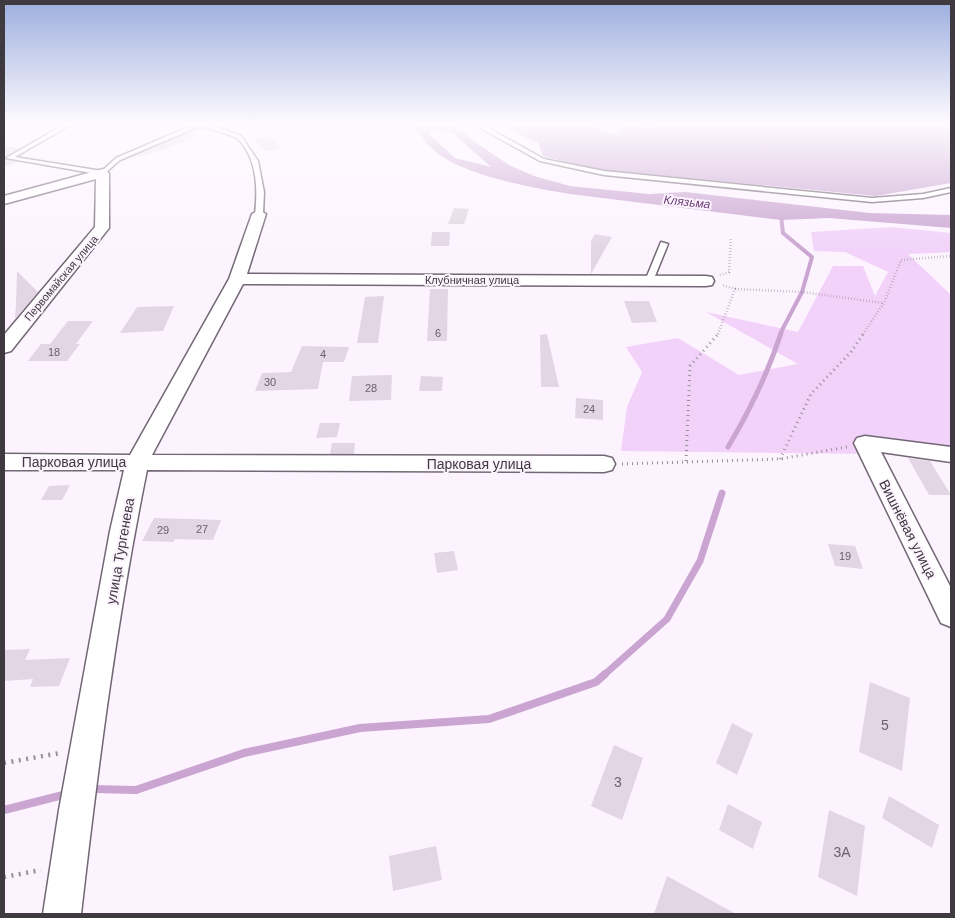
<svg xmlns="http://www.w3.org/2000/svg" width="955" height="918" font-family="Arial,sans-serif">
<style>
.green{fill:#f2d2f9}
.water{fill:#caa5d1;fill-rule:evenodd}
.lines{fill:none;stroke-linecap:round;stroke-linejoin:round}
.stream-far4{stroke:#caa5d1;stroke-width:3}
.stream-far3{stroke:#caa5d1;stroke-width:4}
.stream-far2{stroke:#caa5d1;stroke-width:5}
.stream-far1{stroke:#caa5d1;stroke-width:7}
.stream{stroke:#caa5d1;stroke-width:8}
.building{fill:#e2d6e4}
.service-casing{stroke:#726774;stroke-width:3}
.minor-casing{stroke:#726774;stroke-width:3}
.path-far2{stroke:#968f98;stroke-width:2.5;stroke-dasharray:0.5 2.5;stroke-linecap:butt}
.path-far1{stroke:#968f98;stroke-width:3;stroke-dasharray:1 4;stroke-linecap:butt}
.path{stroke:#968f98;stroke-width:4.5;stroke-dasharray:2 5.5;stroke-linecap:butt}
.service{fill:#fff;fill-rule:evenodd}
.minor{fill:#fff;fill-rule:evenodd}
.labels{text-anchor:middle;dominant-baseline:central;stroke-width:4;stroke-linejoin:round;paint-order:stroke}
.far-street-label{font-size:11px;fill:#3f3a40;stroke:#fdf3ff}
.number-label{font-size:11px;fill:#686169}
.far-water-label{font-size:12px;font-style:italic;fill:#6e4078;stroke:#fdf3ff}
.street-label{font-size:14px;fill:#3f3a40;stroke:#fdf3ff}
.near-number-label{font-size:14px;fill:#686169}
</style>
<rect width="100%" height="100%" fill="#fdf3ff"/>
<g class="green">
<polygon points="680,123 677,125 655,124 653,128 622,127 620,134 609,134 588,124"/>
<polygon points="892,227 951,233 951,252 908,254 951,295 951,455 621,451 627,407 642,372 626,347 678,338 739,375 798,364 706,312 798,332 833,266 863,266 875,296 888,272 845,252 814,251 811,232"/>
</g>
<g class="water">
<path d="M414 123H456L468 137 509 165 534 176 570 186 649 194 685 192 870 213 951 215V228L829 218 781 220 570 194C530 187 445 174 423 138 419 132 414 131 414 123ZM437 130 454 134 491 167 455 158 428 133Z"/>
<polygon points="506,123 627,123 589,124 609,134 619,134 622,127 653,128 655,124 951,123 951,183 876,196 594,169 543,156 538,143 509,129"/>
</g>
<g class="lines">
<polyline class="stream-far4" points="781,214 781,216"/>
<polyline class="stream-far3" points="780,334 802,292 812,257 783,233 781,215"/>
<path class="stream-far2" d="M728 447C750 410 768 373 781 333"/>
<polyline class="stream-far1" points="604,675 667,619 700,561 722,493"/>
<g class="stream">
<polyline points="94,789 136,790 244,753 360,728 489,719 596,682 605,674"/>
<polyline points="4,810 67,794"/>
</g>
</g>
<g class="building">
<polygon points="190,132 197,136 163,150 128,159"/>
<polygon points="270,136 281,149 264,151 254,139"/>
<polygon points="4,146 20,148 4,158 17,162 4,167"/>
<polygon points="454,208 469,209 464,224 448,224"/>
<polygon points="432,232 450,232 449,246 431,246"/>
<polygon points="595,234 612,237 591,274 591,241"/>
<polygon points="17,271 38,292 15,319 16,303"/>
<polygon points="430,289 448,289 447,341 427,341"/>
<polygon points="384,296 378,343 357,343 365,297"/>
<polygon points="624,301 649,301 657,322 632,323"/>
<polygon points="174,306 163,331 120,333 137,307"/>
<polygon points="68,321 93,321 76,344 80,344 67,361 28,361 41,344 50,344"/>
<polygon points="547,334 559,387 541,387 540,335"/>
<polygon points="302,346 349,347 344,362 323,362 318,389 255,391 262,373 291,372"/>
<polygon points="392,375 391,400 349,401 352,376"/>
<polygon points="421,376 443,377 442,391 419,391"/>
<polygon points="576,398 603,400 603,420 575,418"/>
<polygon points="320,423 340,423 337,437 316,438"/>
<polygon points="332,443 355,443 354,454 330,454"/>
<polygon points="908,458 930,461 951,495 929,495"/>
<polygon points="70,485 62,500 41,500 49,486"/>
<polygon points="154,518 191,519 221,520 213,540 175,539 173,542 142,541"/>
<polygon points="828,544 855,546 863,569 835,566"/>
<polygon points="454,551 458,570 437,573 434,553"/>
<polygon points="30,649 25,660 70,658 59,686 30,687 33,679 4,681 4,650"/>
<polygon points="870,682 910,698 902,771 859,752"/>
<polygon points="732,723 753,734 737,775 716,763"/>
<polygon points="614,745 643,758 622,820 591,806"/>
<polygon points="889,796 939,825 932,848 882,818"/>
<polygon points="728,804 762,822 753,849 719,830"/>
<polygon points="829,810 865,826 857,896 818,877"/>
<polygon points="436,846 442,880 393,891 389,856"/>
<polygon points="667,876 736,914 654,914"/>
</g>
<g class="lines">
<defs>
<g id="service">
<path d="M67 123 72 124 15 157 102 171 116 158 198 123H203L241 136 258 161 264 192 263 214 259 216 255 214C258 189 257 158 238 139 232 134 209 129 200 126L120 160 103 175 6 158Z"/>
<polygon points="477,123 483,123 488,128 544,159 604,171 872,198 923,194 951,188 951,192 923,198 872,202 604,175 540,161 484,130"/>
<polygon points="661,242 668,244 653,281 649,283 646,283 645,281"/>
</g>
<g id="minor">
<polygon points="103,169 109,173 109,228 11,351 4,353 4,335 95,227 96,179 4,204 4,196"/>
<path d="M259 210 266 214 247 274 706 276 712 277 714 281 712 285 706 286 243 284 152 455 604 456 612 458 615 464 612 470 604 472 147 470C117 617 98 766 81 914H43L59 810 110 531 124 470H4V454L130 455 229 279 252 214Z"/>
<polygon points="865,436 951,447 951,462 881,452 951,588 951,627 941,623 854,443 857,438"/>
</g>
</defs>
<use href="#service" class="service-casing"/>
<use href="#minor" class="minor-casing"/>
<g class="path-far2">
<polyline points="720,275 729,272 731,237"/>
<polyline points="735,289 802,292 884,303"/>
<polyline points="718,334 735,289 722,285"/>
<polyline points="863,334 884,303 901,260 951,256"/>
</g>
<g class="path-far1">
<polyline points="780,459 811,394 851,352 864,333"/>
<polyline points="686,461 690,366 719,333"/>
<polyline points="622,464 780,459 847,447"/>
</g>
<g class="path">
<polyline points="4,763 60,753"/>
<polyline points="4,877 41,870"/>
</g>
<use href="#service" class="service"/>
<use href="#minor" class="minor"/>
</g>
<linearGradient id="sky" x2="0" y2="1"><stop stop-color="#9caedf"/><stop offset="0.49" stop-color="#fefaff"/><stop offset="1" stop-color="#fefaff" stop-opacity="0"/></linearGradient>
<rect width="955" height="252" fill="url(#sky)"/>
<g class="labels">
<g class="far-street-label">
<text transform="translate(61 278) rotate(-50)">Первомайская улица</text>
<text x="472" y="280">Клубничная улица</text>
</g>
<g class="number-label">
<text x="438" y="333">6</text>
<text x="54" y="352">18</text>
<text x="323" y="354">4</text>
<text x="270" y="382">30</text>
<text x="371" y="388">28</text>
<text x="589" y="409">24</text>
<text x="202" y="529">27</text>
<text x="163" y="530">29</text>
<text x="845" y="556">19</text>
</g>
<g class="far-water-label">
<text transform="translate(687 202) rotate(6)">Клязьма</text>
</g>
<g class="street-label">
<text x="74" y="462">Парковая улица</text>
<text x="479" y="464">Парковая улица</text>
<text transform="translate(908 529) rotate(63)">Вишнёвая улица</text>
<text transform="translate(120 551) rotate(-80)">улица Тургенева</text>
</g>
<g class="near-number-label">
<text x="885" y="725">5</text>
<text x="618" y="782">3</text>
<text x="842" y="852">3А</text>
</g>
</g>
<rect width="955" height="918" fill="none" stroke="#3f3a40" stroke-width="10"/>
</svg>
